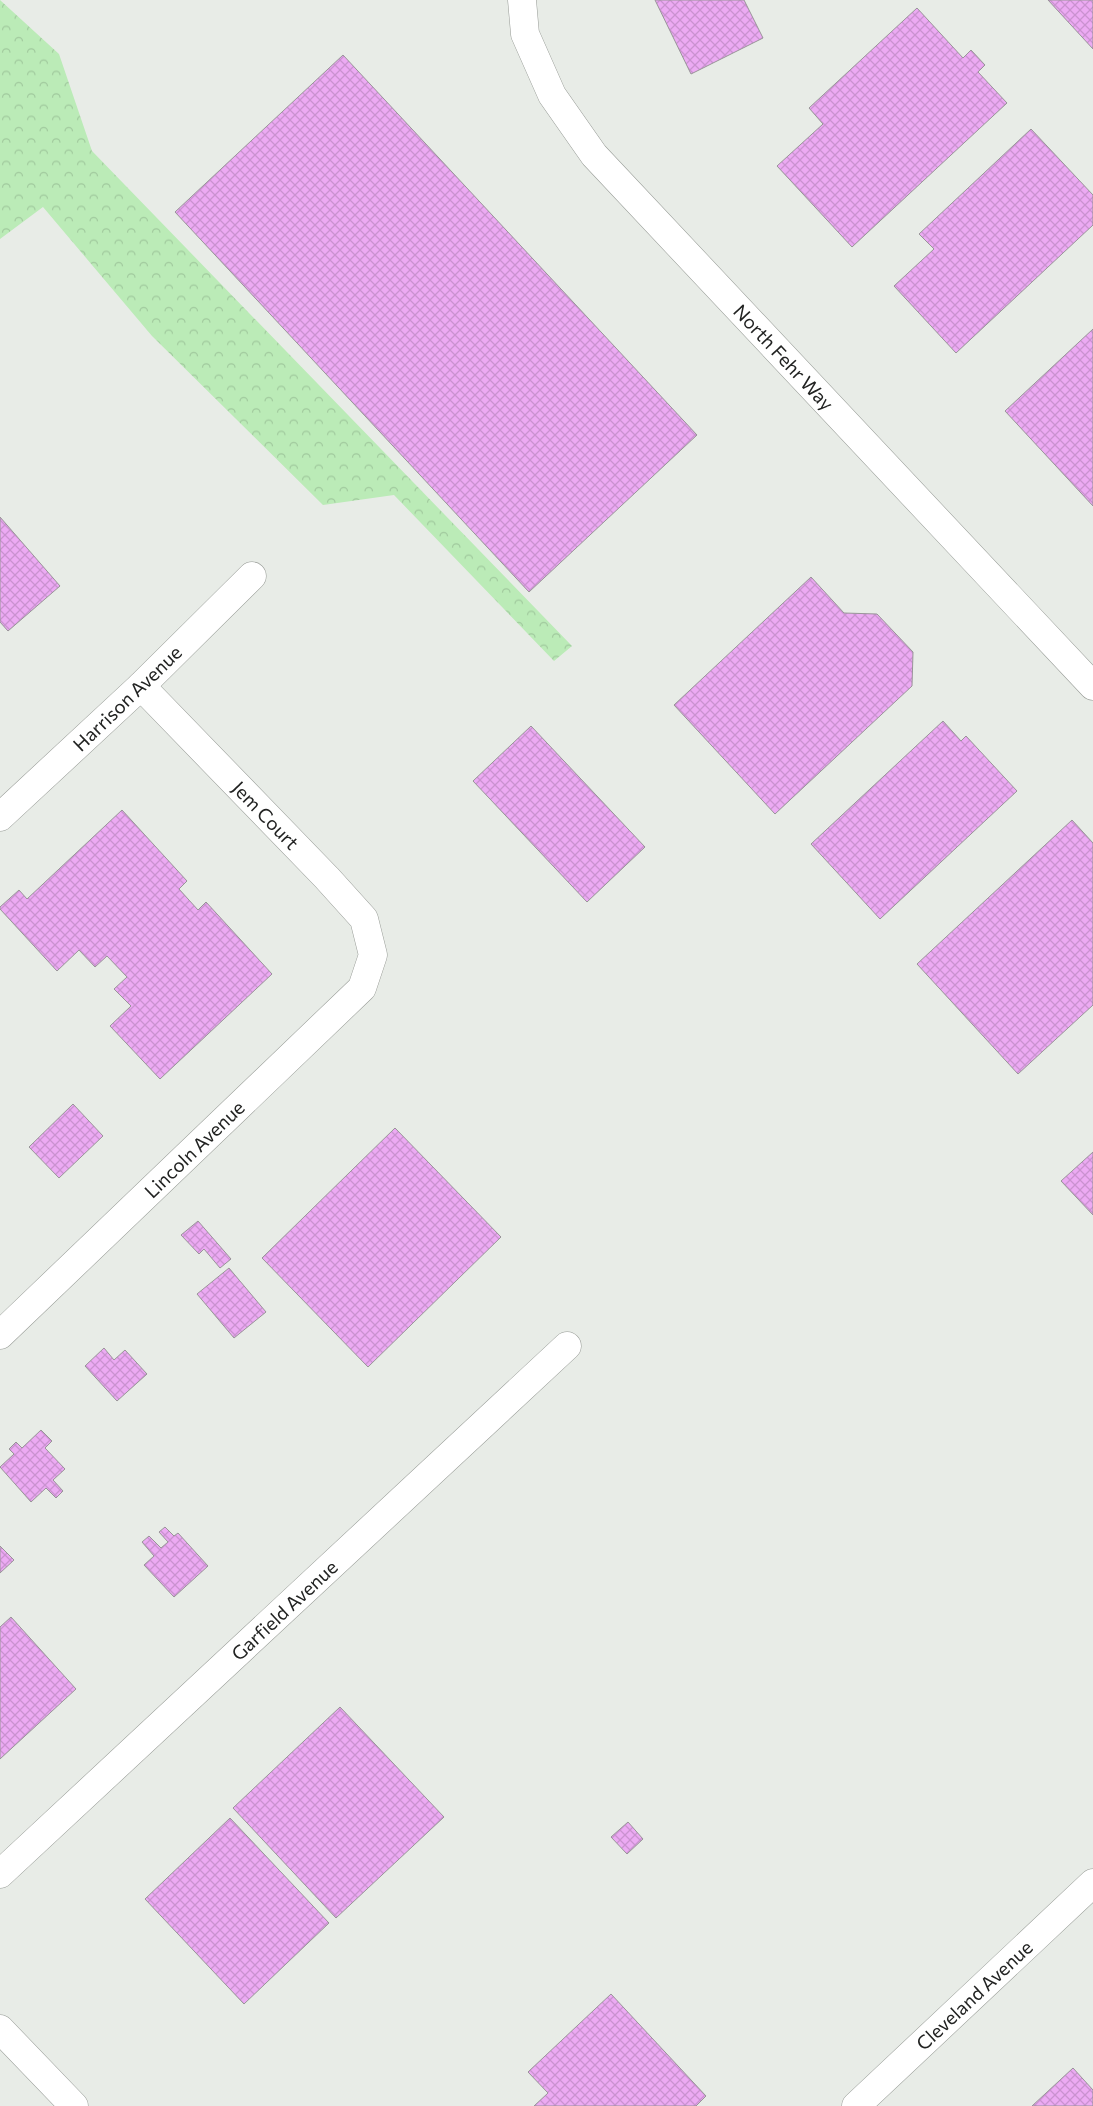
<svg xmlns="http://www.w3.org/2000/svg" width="1093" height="2106" font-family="Commissioner,sans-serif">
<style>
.forest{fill:url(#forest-crowns)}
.building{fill:url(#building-cross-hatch);stroke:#999599}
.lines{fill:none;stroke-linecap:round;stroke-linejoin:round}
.minor-casing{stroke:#969a95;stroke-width:29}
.minor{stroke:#fff;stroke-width:28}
.labels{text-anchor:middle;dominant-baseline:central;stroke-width:4.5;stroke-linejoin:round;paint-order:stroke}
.street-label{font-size:19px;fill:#222322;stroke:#fff}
</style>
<defs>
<pattern id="forest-crowns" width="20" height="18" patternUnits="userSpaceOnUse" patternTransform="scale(1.25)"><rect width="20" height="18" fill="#bbebb7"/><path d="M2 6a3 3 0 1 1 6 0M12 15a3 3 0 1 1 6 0" fill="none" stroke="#a0c99d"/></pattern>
<pattern id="building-cross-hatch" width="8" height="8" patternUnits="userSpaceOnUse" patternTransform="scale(1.25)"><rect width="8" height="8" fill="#ecaaf3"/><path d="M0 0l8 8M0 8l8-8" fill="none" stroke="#ca92d0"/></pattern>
</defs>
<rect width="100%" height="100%" fill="#e8ece7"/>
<polygon class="forest" points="0,0 59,54 92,151 572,646 554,661 394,495 323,505 152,336 43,207 0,239"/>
<g class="building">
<polygon points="655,0 744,0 763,38 691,74"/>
<polygon points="1048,0 1093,0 1093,49"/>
<polygon points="917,8 963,58 971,50 985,65 978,72 1007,103 852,247 777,166 823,124 809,108"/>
<polygon points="343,55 697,435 529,592 175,212"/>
<polygon points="1031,129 1093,195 1093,225 956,353 894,286 934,249 919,234"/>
<polygon points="1093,329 1093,506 1005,411"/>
<polygon points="0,517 60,586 8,631 0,622"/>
<polygon points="811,577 844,613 877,614 913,652 912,686 775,814 674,705"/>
<polygon points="943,721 961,741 966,736 1017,791 880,919 811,844"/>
<polygon points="531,726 645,847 587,902 473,781"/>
<polygon points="122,810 187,881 179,889 198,910 206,902 272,974 160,1079 110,1026 131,1006 114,989 127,977 107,956 95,967 79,950 57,971 0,909 0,907 19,890 27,899"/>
<polygon points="1072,820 1093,843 1093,1005 1018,1074 917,964"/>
<polygon points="73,1104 103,1136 59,1178 29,1147"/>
<polygon points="395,1128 501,1237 368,1367 262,1258"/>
<polygon points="1093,1152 1093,1215 1061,1181"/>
<polygon points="198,1221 231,1259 220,1268 204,1249 199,1254 181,1235"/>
<polygon points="229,1268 266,1312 234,1338 197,1294"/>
<polygon points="104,1348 114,1360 125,1350 147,1374 117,1401 85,1366"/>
<polygon points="41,1430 52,1441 45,1448 65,1469 53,1480 63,1491 56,1498 46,1488 31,1502 0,1467 14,1454 9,1449 16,1442 22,1448"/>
<polygon points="165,1527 174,1536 178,1533 208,1566 174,1597 144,1565 154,1556 142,1542 149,1536 161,1548 168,1542 159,1532"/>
<polygon points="0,1546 14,1560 0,1573"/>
<polygon points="11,1617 76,1689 0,1759 0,1627"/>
<polygon points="340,1707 444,1817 336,1918 233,1808"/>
<polygon points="230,1818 329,1923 244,2004 145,1899"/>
<polygon points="628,1822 643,1839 627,1854 611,1837"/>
<polygon points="611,1994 706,2096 696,2106 534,2106 548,2093 528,2072"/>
<polygon points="1073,2068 1093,2090 1093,2106 1032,2106"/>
</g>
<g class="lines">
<defs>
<g id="minor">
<polyline points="522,0 525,34 552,95 594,155 1093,686"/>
<polyline points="0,817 141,686 252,576"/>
<polyline points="0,1335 362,988 373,955 364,919 327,878 141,686"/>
<polyline points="0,1874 567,1346"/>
<polyline points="0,2029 74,2106"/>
<polyline points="856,2106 1093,1883"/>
</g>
</defs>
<use href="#minor" class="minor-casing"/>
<use href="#minor" class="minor"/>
</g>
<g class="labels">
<g class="street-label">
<text transform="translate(784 357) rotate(47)">North Fehr Way</text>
<text transform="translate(127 698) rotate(-44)">Harrison Avenue</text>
<text transform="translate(266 815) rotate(46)">Jem Court</text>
<text transform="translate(194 1149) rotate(-44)">Lincoln Avenue</text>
<text transform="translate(284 1610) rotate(-43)">Garfield Avenue</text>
<text transform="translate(974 1995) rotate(-43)">Cleveland Avenue</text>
</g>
</g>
</svg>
